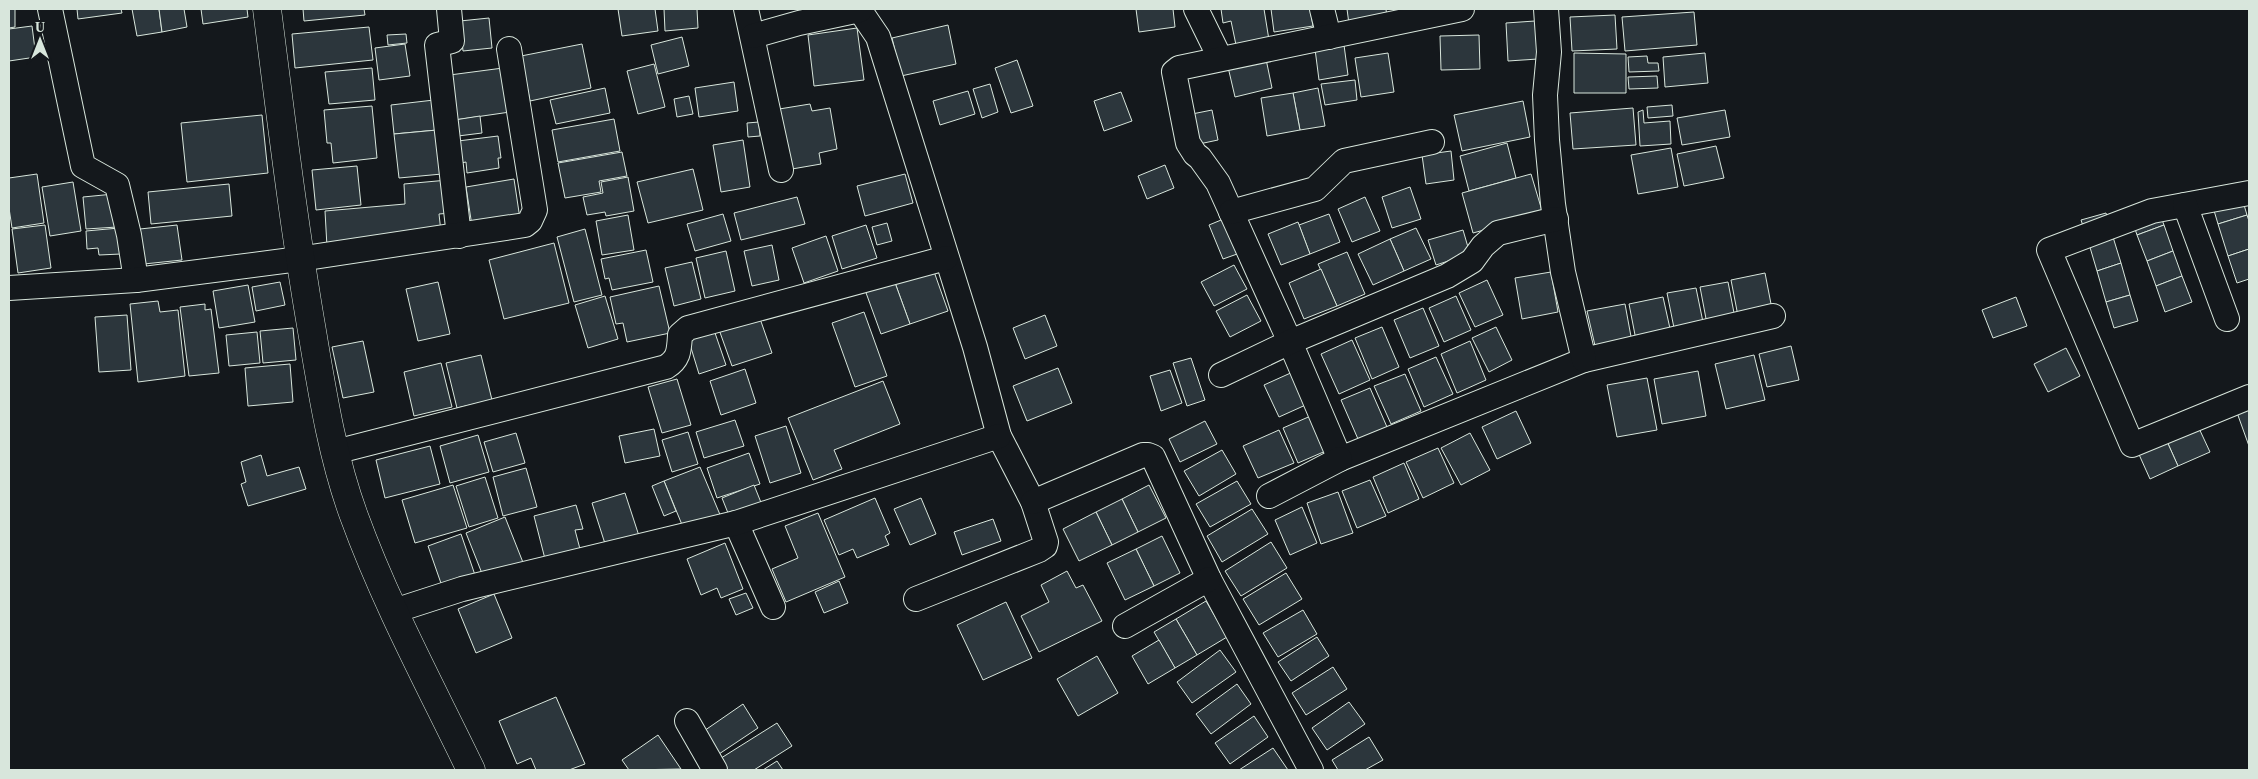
<svg xmlns="http://www.w3.org/2000/svg" width="2258" height="779" font-family="Georgia,serif">
<style>
.building{fill:#2c363c;stroke:#d8e6dc}
.lines{fill:none;stroke-linecap:round;stroke-linejoin:round}
.minor-casing{stroke:#d8e6dc;stroke-width:26}
.tertiary-casing{stroke:#d8e6dc;stroke-width:29}
.minor{stroke:#14181c;stroke-width:24}
.tertiary{stroke:#14181c;stroke-width:28}
</style>
<rect width="100%" height="100%" fill="#14181c"/>
<g class="building">
<polygon points="9,9 15,9 15,27 9,28"/>
<polygon points="77,9 121,9 122,13 78,19"/>
<polygon points="132,9 159,9 162,32 137,36"/>
<polygon points="159,9 184,9 187,27 162,32"/>
<polygon points="201,9 247,9 248,17 203,24"/>
<polygon points="303,9 364,9 365,15 304,21"/>
<polygon points="618,9 655,9 658,31 622,36"/>
<polygon points="664,9 697,9 698,28 665,31"/>
<polygon points="1136,9 1173,9 1175,27 1139,32"/>
<polygon points="1221,9 1264,9 1269,40 1236,45 1231,21 1223,23"/>
<polygon points="1271,9 1310,9 1313,26 1274,32"/>
<polygon points="1347,9 1386,9 1387,18 1349,24"/>
<polygon points="1694,12 1697,45 1625,51 1622,17"/>
<polygon points="1615,15 1617,49 1572,51 1570,17"/>
<polygon points="489,18 492,48 463,51 460,21"/>
<polygon points="1535,21 1538,59 1508,61 1506,23"/>
<polygon points="948,25 956,64 901,76 892,38"/>
<polygon points="32,26 36,57 9,61 9,29"/>
<polygon points="369,27 373,60 295,68 292,34"/>
<polygon points="857,28 864,80 814,86 808,35"/>
<polygon points="406,34 407,43 388,45 387,35"/>
<polygon points="1479,35 1480,69 1441,70 1440,36"/>
<polygon points="682,37 689,66 658,74 651,45"/>
<polygon points="405,44 410,76 379,80 375,48"/>
<polygon points="582,44 591,88 530,101 521,56"/>
<polygon points="1344,45 1348,75 1319,80 1315,49"/>
<polygon points="1388,53 1394,92 1361,97 1355,58"/>
<polygon points="1574,53 1626,54 1626,93 1574,93"/>
<polygon points="1705,53 1708,83 1665,87 1663,57"/>
<polygon points="1647,56 1648,63 1658,63 1659,71 1629,72 1628,57"/>
<polygon points="1266,59 1272,88 1235,97 1228,67"/>
<polygon points="1017,60 1033,106 1011,113 995,68"/>
<polygon points="654,64 665,107 638,114 627,71"/>
<polygon points="372,68 375,100 329,104 325,72"/>
<polygon points="503,68 510,112 448,121 442,76"/>
<polygon points="1657,76 1658,88 1629,89 1628,77"/>
<polygon points="1355,80 1357,100 1325,105 1321,84"/>
<polygon points="734,82 738,111 699,117 695,88"/>
<polygon points="990,84 998,112 982,118 973,89"/>
<polygon points="605,88 610,113 556,124 550,100"/>
<polygon points="1318,88 1325,126 1300,130 1293,93"/>
<polygon points="968,91 975,114 940,125 933,101"/>
<polygon points="1121,92 1132,121 1104,131 1094,101"/>
<polygon points="1293,93 1300,130 1267,136 1261,98"/>
<polygon points="689,96 693,114 677,117 674,99"/>
<polygon points="434,100 437,130 394,134 391,105"/>
<polygon points="1523,101 1530,137 1462,151 1454,115"/>
<polygon points="810,104 812,111 830,108 837,149 819,153 821,164 792,169 787,141 778,142 773,110"/>
<polygon points="1672,105 1673,116 1648,118 1647,107"/>
<polygon points="372,106 377,158 333,163 331,143 327,143 324,110"/>
<polygon points="1633,108 1636,145 1573,149 1570,113"/>
<polygon points="1212,110 1218,140 1199,144 1192,114"/>
<polygon points="1643,110 1644,123 1670,121 1671,144 1640,146 1638,112"/>
<polygon points="1725,110 1730,137 1682,145 1677,118"/>
<polygon points="262,115 268,173 187,182 181,123"/>
<polygon points="480,116 482,133 450,137 448,121"/>
<polygon points="614,119 620,151 558,162 552,130"/>
<polygon points="759,122 760,136 748,137 747,123"/>
<polygon points="437,130 442,174 399,178 394,134"/>
<polygon points="498,136 501,158 498,158 499,168 467,173 466,162 461,163 458,141"/>
<polygon points="743,140 750,187 721,192 713,145"/>
<polygon points="1507,143 1516,178 1469,191 1460,156"/>
<polygon points="1716,146 1724,178 1684,186 1677,154"/>
<polygon points="1671,148 1678,187 1638,194 1631,155"/>
<polygon points="1451,151 1454,180 1426,184 1422,155"/>
<polygon points="622,152 627,176 599,181 601,192 565,198 558,163"/>
<polygon points="1165,165 1174,188 1147,199 1138,176"/>
<polygon points="357,166 361,205 316,210 312,170"/>
<polygon points="693,169 703,210 648,223 637,182"/>
<polygon points="37,174 44,223 12,228 9,208 9,178"/>
<polygon points="905,174 913,203 865,216 857,186"/>
<polygon points="1531,174 1543,214 1473,233 1462,193"/>
<polygon points="628,177 634,211 606,216 605,212 587,215 583,197 603,193 601,182"/>
<polygon points="514,179 520,219 472,226 466,187"/>
<polygon points="448,180 451,213 439,214 441,232 327,247 325,211 405,204 404,184"/>
<polygon points="73,182 81,231 50,236 42,187"/>
<polygon points="229,184 232,216 151,224 148,192"/>
<polygon points="1410,187 1421,219 1392,228 1382,197"/>
<polygon points="2239,188 2247,215 2218,224 2210,197"/>
<polygon points="114,194 117,227 86,229 83,197"/>
<polygon points="797,197 805,224 741,240 734,213"/>
<polygon points="1365,197 1380,231 1352,242 1338,209"/>
<polygon points="2155,202 2164,225 2137,235 2129,211"/>
<polygon points="2106,213 2113,237 2089,244 2081,220"/>
<polygon points="723,214 731,241 695,251 687,224"/>
<polygon points="1329,214 1340,242 1310,254 1299,225"/>
<polygon points="628,215 634,250 602,255 596,221"/>
<polygon points="2247,215 2249,221 2249,249 2228,256 2218,224"/>
<polygon points="1226,218 1240,253 1223,259 1209,225"/>
<polygon points="1298,222 1310,254 1281,265 1268,234"/>
<polygon points="887,223 892,241 877,245 872,227"/>
<polygon points="45,225 51,268 18,273 12,229"/>
<polygon points="177,225 182,260 144,264 140,229"/>
<polygon points="866,225 877,258 842,269 832,236"/>
<polygon points="2164,225 2173,251 2147,261 2137,235"/>
<polygon points="119,228 121,254 99,255 98,248 87,249 86,231"/>
<polygon points="1416,228 1431,259 1404,271 1390,239"/>
<polygon points="585,229 602,295 574,302 557,237"/>
<polygon points="1463,230 1470,254 1436,265 1428,240"/>
<polygon points="826,236 838,271 804,283 792,248"/>
<polygon points="2113,237 2121,263 2097,271 2089,244"/>
<polygon points="1390,239 1404,271 1373,285 1358,254"/>
<polygon points="554,243 569,303 504,319 489,260"/>
<polygon points="772,245 779,280 752,286 744,251"/>
<polygon points="2249,249 2249,279 2237,283 2228,256"/>
<polygon points="646,250 653,282 612,290 609,278 605,279 601,259"/>
<polygon points="726,251 735,291 705,298 696,258"/>
<polygon points="2173,251 2182,276 2156,286 2147,261"/>
<polygon points="1347,252 1365,294 1337,306 1318,264"/>
<polygon points="692,262 701,299 674,306 665,268"/>
<polygon points="2121,263 2130,295 2106,302 2097,271"/>
<polygon points="1234,265 1247,289 1214,306 1201,282"/>
<polygon points="932,266 948,311 910,324 894,280"/>
<polygon points="1321,269 1337,306 1304,319 1289,283"/>
<polygon points="1551,272 1558,312 1522,319 1515,278"/>
<polygon points="1765,273 1772,309 1738,316 1731,280"/>
<polygon points="2182,276 2192,302 2165,312 2156,286"/>
<polygon points="894,280 910,324 881,334 865,290"/>
<polygon points="1487,280 1503,315 1475,327 1459,293"/>
<polygon points="280,282 285,305 256,311 252,287"/>
<polygon points="438,282 450,334 418,341 406,289"/>
<polygon points="1728,282 1735,318 1707,324 1700,287"/>
<polygon points="248,285 255,322 219,328 213,291"/>
<polygon points="659,286 670,333 627,342 623,323 616,324 610,297"/>
<polygon points="1696,288 1704,327 1675,333 1667,293"/>
<polygon points="1247,295 1261,321 1230,337 1216,311"/>
<polygon points="2130,295 2138,321 2114,328 2106,302"/>
<polygon points="605,296 618,339 588,348 575,305"/>
<polygon points="1456,296 1471,330 1444,342 1429,308"/>
<polygon points="1663,297 1671,333 1636,340 1629,304"/>
<polygon points="2016,297 2027,326 1993,338 1982,310"/>
<polygon points="158,301 160,312 178,310 185,376 138,382 130,304"/>
<polygon points="205,304 205,310 211,309 219,373 189,376 180,307"/>
<polygon points="1625,304 1632,342 1596,350 1587,311"/>
<polygon points="1423,308 1439,346 1410,358 1394,320"/>
<polygon points="757,310 772,353 732,366 717,324"/>
<polygon points="864,312 887,376 855,387 832,323"/>
<polygon points="127,315 131,370 99,372 95,317"/>
<polygon points="1045,315 1057,346 1025,359 1013,328"/>
<polygon points="1382,327 1399,367 1372,379 1355,338"/>
<polygon points="1496,327 1512,360 1489,372 1472,338"/>
<polygon points="293,328 296,360 263,363 260,331"/>
<polygon points="714,330 726,365 699,374 688,338"/>
<polygon points="257,332 260,363 229,366 226,335"/>
<polygon points="1352,340 1370,380 1339,394 1321,354"/>
<polygon points="363,341 374,392 343,398 332,347"/>
<polygon points="1470,341 1486,380 1457,393 1441,354"/>
<polygon points="1791,346 1799,380 1767,387 1759,354"/>
<polygon points="2066,348 2080,376 2048,392 2034,364"/>
<polygon points="481,355 492,400 457,408 446,363"/>
<polygon points="1754,355 1765,400 1726,409 1715,364"/>
<polygon points="1436,357 1453,394 1424,407 1408,369"/>
<polygon points="1191,358 1205,400 1187,406 1173,363"/>
<polygon points="441,363 452,407 414,416 404,372"/>
<polygon points="290,364 293,402 248,406 245,368"/>
<polygon points="1058,368 1072,403 1027,421 1013,386"/>
<polygon points="745,369 756,403 721,415 710,381"/>
<polygon points="1170,370 1182,403 1161,411 1150,376"/>
<polygon points="1295,371 1310,403 1279,417 1264,385"/>
<polygon points="1698,371 1706,416 1662,424 1654,379"/>
<polygon points="1405,374 1421,411 1391,424 1374,386"/>
<polygon points="1647,378 1657,430 1617,437 1607,385"/>
<polygon points="677,379 691,425 662,433 648,387"/>
<polygon points="883,381 900,424 834,450 842,469 813,480 788,418"/>
<polygon points="1370,388 1387,427 1358,439 1341,400"/>
<polygon points="2249,390 2249,446 2231,396"/>
<polygon points="1516,411 1531,443 1497,459 1482,427"/>
<polygon points="1313,415 1328,450 1298,463 1283,428"/>
<polygon points="735,420 744,446 704,458 696,432"/>
<polygon points="1205,421 1217,444 1180,462 1169,439"/>
<polygon points="2197,424 2210,452 2178,466 2165,437"/>
<polygon points="786,426 801,473 770,483 755,436"/>
<polygon points="654,429 660,456 625,463 619,436"/>
<polygon points="1279,430 1294,463 1258,478 1243,446"/>
<polygon points="688,432 698,464 672,472 662,440"/>
<polygon points="516,433 525,463 493,472 484,442"/>
<polygon points="1470,433 1490,470 1461,485 1441,448"/>
<polygon points="478,435 489,472 450,483 440,446"/>
<polygon points="2165,437 2178,466 2150,479 2137,450"/>
<polygon points="430,446 440,484 385,498 376,460"/>
<polygon points="1438,448 1454,483 1423,498 1406,462"/>
<polygon points="1222,450 1236,474 1199,496 1184,471"/>
<polygon points="749,453 760,484 717,498 707,468"/>
<polygon points="261,455 267,476 299,467 306,489 248,506 241,484 246,482 241,462"/>
<polygon points="1404,463 1419,499 1388,513 1373,477"/>
<polygon points="700,467 721,517 685,532 664,481"/>
<polygon points="526,468 537,507 503,516 493,477"/>
<polygon points="485,477 498,518 469,527 456,486"/>
<polygon points="1370,480 1386,516 1357,528 1342,491"/>
<polygon points="664,481 676,511 664,516 652,486"/>
<polygon points="1237,481 1251,504 1210,527 1196,504"/>
<polygon points="453,485 467,528 415,543 402,500"/>
<polygon points="754,485 764,510 732,523 722,498"/>
<polygon points="1149,485 1166,518 1138,532 1122,499"/>
<polygon points="1338,492 1353,533 1321,544 1307,503"/>
<polygon points="625,493 640,539 607,550 592,503"/>
<polygon points="875,498 890,533 885,536 889,545 857,558 853,549 839,555 824,520"/>
<polygon points="921,498 936,534 910,545 894,509"/>
<polygon points="1122,499 1138,532 1112,545 1096,512"/>
<polygon points="576,505 583,529 575,530 580,549 545,559 534,516"/>
<polygon points="1302,507 1317,543 1290,555 1275,520"/>
<polygon points="1252,509 1268,534 1222,562 1207,536"/>
<polygon points="1096,512 1112,545 1079,561 1063,529"/>
<polygon points="818,513 845,577 786,602 772,569 798,558 785,526"/>
<polygon points="505,517 524,565 485,581 466,533"/>
<polygon points="993,519 1001,541 962,555 954,532"/>
<polygon points="461,534 476,578 443,589 428,546"/>
<polygon points="1162,536 1180,573 1154,586 1136,549"/>
<polygon points="1271,542 1287,568 1241,596 1225,571"/>
<polygon points="725,543 743,589 721,598 717,588 701,595 687,559"/>
<polygon points="1136,549 1154,586 1125,600 1107,563"/>
<polygon points="1067,571 1076,588 1083,585 1102,621 1039,652 1021,616 1049,602 1041,585"/>
<polygon points="1286,573 1302,599 1259,625 1243,599"/>
<polygon points="839,581 848,603 824,613 815,592"/>
<polygon points="746,593 753,608 736,615 729,599"/>
<polygon points="494,594 512,638 476,653 458,609"/>
<polygon points="1206,601 1227,637 1197,655 1176,619"/>
<polygon points="1006,602 1032,658 983,680 957,625"/>
<polygon points="1303,610 1317,634 1278,657 1263,633"/>
<polygon points="1176,619 1197,655 1175,668 1154,632"/>
<polygon points="1317,637 1329,656 1291,681 1278,662"/>
<polygon points="1159,640 1175,668 1148,684 1132,656"/>
<polygon points="1220,650 1236,672 1192,703 1177,682"/>
<polygon points="1097,656 1118,693 1078,716 1057,679"/>
<polygon points="1333,667 1347,689 1306,715 1292,693"/>
<polygon points="1237,684 1251,704 1211,734 1196,714"/>
<polygon points="556,697 585,764 569,770 536,770 531,758 517,764 499,721"/>
<polygon points="1349,702 1365,724 1327,750 1312,728"/>
<polygon points="743,704 758,728 716,756 701,733"/>
<polygon points="1254,716 1268,737 1230,764 1215,743"/>
<polygon points="777,723 792,746 754,770 724,770 718,760"/>
<polygon points="658,735 681,769 629,770 622,760"/>
<polygon points="1369,737 1383,760 1365,770 1338,770 1332,760"/>
<polygon points="1273,748 1288,770 1239,770"/>
<polygon points="777,761 783,770 763,770"/>
</g>
<g class="lines">
<defs>
<g id="minor">
<polyline points="50,9 83,166 117,185 129,235 136,280"/>
<polyline points="449,9 452,41 437,45 459,236"/>
<polyline points="746,9 781,170"/>
<polyline points="859,9 878,37 975,347 999,436 1033,502 1046,542 1045,546 1039,550 916,599"/>
<polyline points="1196,9 1220,58"/>
<polyline points="1322,9 1329,37"/>
<polyline points="1462,9 1179,68 1174,72 1188,143 1195,154 1200,158 1218,183 1290,342 1340,459 1584,360 1773,316"/>
<polyline points="1546,9 1549,52 1545,95 1547,140 1553,204 1563,272 1584,360"/>
<polyline points="753,36 799,23 860,10"/>
<polyline points="2249,193 2152,211 2049,250 2132,445 2249,397"/>
<polyline points="2185,205 2227,319"/>
<polyline points="1231,212 1315,189 1344,161 1432,142"/>
<polyline points="9,288 136,280 299,259 525,225 530,221 535,210 509,49"/>
<polyline points="1221,375 1290,342 1447,276 1472,261 1483,246 1498,233 1556,219"/>
<path d="M335 452 666 367C679 359 679 351 680 335L688 328 946 258"/>
<polyline points="1269,496 1340,459"/>
<polyline points="1033,502 1143,455 1148,455 1153,457 1209,579 1311,770"/>
<polyline points="736,523 773,607"/>
<polyline points="394,611 462,589 736,523 999,436"/>
<polyline points="1125,626 1209,579"/>
<polyline points="687,721 715,770"/>
</g>
<path id="tertiary" d="M267 9C281 118 294 228 313 337 323 397 333 459 354 516 386 604 431 687 471 770"/>
</defs>
<use href="#minor" class="minor-casing"/>
<use href="#tertiary" class="tertiary-casing"/>
<use href="#minor" class="minor"/>
<use href="#tertiary" class="tertiary"/>
</g>
<rect width="2258" height="779" fill="none" stroke="#d8e6dc" stroke-width="20"/>
<g transform="translate(40 40)" stroke="#14181c" stroke-width="4" paint-order="stroke">
<path d="M0-4L9 19L0 12L-9 19Z" fill="#d8e6dc"/>
<text y="-8" font-size="14" font-weight="bold" text-anchor="middle" fill="#d8e6dc">U</text>
</g>
</svg>
